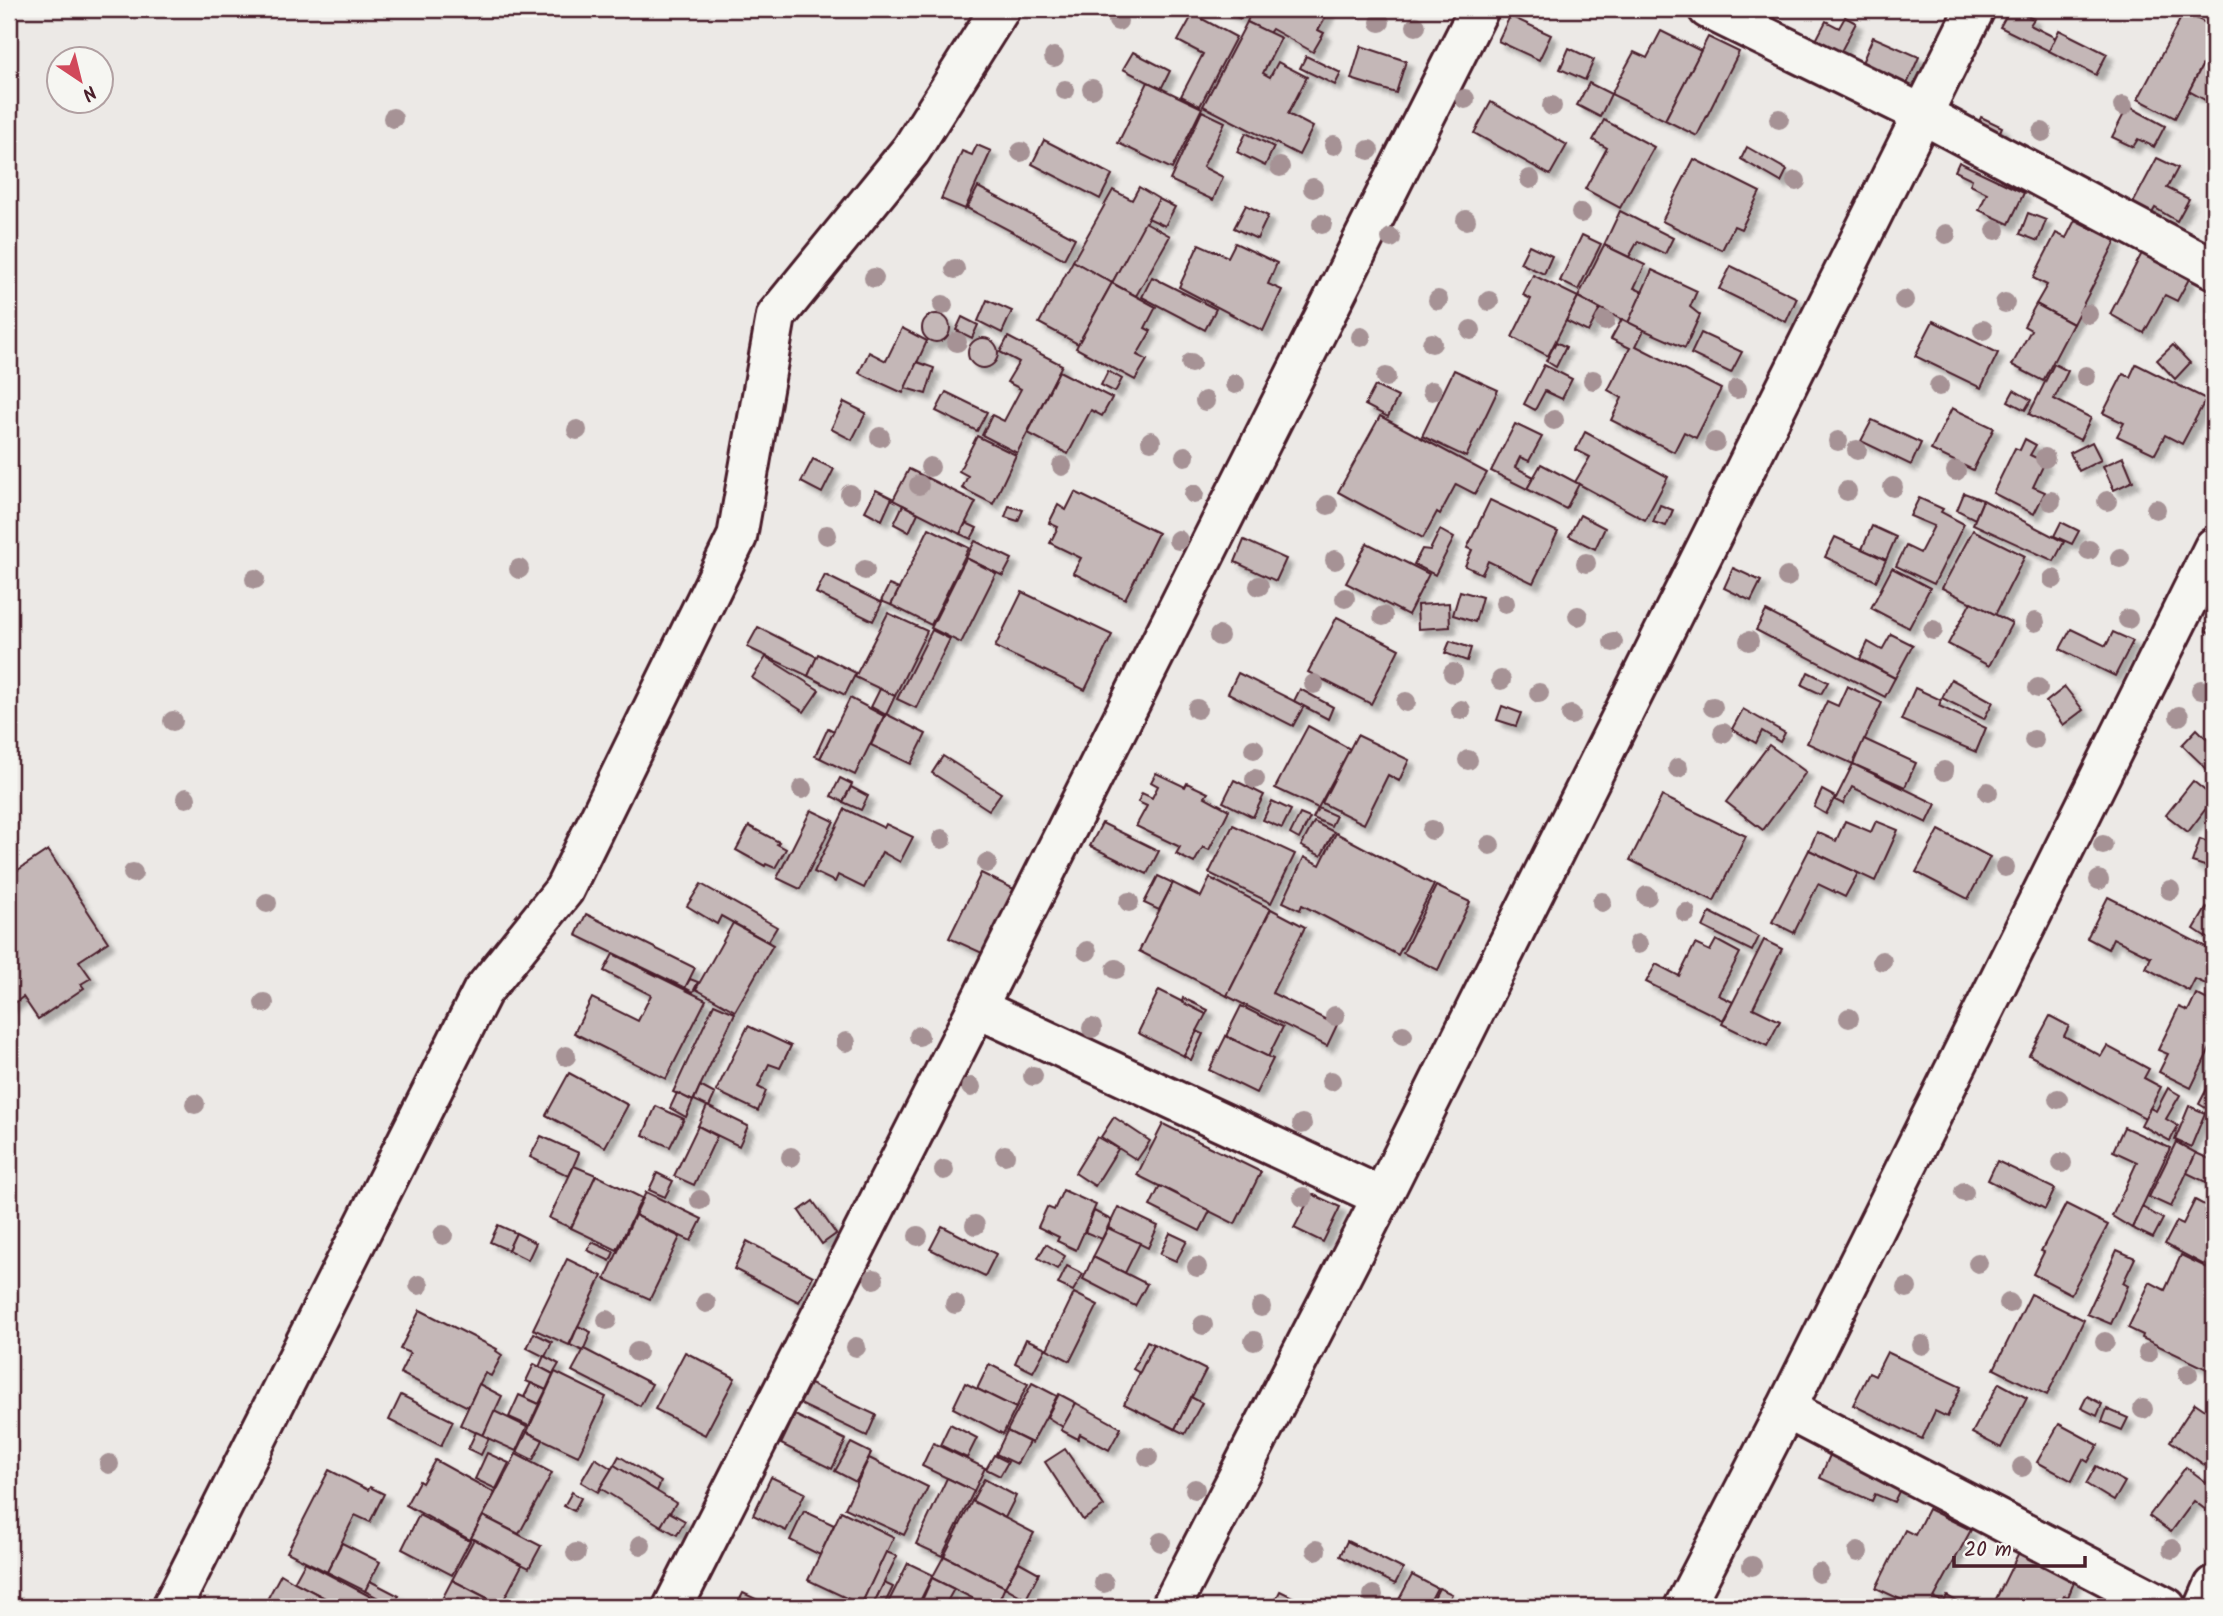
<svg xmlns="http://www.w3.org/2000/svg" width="2223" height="1616" font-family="Kalam,sans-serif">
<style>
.building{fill:#c4b7b7;stroke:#4a1f2b;stroke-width:2;filter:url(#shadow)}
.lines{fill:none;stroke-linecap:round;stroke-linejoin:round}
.minor-casing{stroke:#4a1f2b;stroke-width:44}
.minor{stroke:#f6f6f2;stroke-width:38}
.tree{fill:#a69295}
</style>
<defs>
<filter id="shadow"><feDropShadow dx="6" dy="6" stdDeviation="2" flood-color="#0004"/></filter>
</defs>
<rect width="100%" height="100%" fill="#ece9e6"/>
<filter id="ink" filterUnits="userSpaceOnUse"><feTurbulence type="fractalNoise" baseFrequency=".0143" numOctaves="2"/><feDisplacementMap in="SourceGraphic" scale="14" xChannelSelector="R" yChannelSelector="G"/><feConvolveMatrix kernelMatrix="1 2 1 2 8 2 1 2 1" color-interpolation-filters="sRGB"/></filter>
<g filter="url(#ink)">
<g class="building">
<polygon points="1222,9 1246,9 1241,19"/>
<polygon points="1252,9 1330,9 1318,30 1324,33 1313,52 1272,29 1269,33 1247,22"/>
<polygon points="2010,9 2034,19 2030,25 2056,38 2049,51 2000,27"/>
<polygon points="2184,12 2214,27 2214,43 2175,118 2138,99"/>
<polygon points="1193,14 1236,37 1200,106 1181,96 1203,54 1178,41"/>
<polygon points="1510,16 1551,35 1539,60 1498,41"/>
<polygon points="1845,17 1856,23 1838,57 1814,44 1826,21 1839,28"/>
<polygon points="1247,22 1281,38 1263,73 1270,77 1278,62 1307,77 1288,114 1313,127 1299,155 1203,106"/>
<polygon points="2059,30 2107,54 2096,75 2049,51"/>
<polygon points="1661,31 1701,51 1665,120 1611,94 1634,52 1647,58"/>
<polygon points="1708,37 1739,52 1697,136 1665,120"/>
<polygon points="1873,37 1919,57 1904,91 1858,72"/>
<polygon points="2214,43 2214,105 2189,91"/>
<polygon points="1361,46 1406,61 1396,93 1351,79"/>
<polygon points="1569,48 1594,60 1585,80 1560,69"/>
<polygon points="1133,52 1170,71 1161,89 1123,69"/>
<polygon points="1306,56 1341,73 1335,85 1300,68"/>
<polygon points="1148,82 1202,108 1172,169 1118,143"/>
<polygon points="1589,83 1611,94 1600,117 1577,105"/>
<polygon points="1491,102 1567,145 1550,175 1474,133"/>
<polygon points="2128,106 2165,126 2154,147 2138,139 2133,147 2112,137"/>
<polygon points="1202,111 1225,122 1203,167 1223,177 1213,200 1170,180"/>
<polygon points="1981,117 2002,127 1997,139 1976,129"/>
<polygon points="1604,120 1654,147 1620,208 1585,189 1607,148 1593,140"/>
<polygon points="1246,133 1274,147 1265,166 1237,152"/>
<polygon points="1044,140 1112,175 1100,199 1032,164"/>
<polygon points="977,145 991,151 965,209 941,199 962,151 972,155"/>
<polygon points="1747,147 1787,170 1781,182 1741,159"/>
<polygon points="2157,158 2178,168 2167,188 2189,199 2177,221 2155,208 2151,215 2132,205"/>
<polygon points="1694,159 1760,192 1741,229 1734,226 1722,250 1662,221"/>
<polygon points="1959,162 2024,193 2009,224 1979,210 1987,193 1970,185 1972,179 1955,171"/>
<polygon points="978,187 1075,238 1064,259 967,208"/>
<polygon points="1139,187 1159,199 1112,283 1073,261 1113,190 1132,200"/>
<polygon points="1159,199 1175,207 1165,226 1148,218"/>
<polygon points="1246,205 1268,216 1257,239 1234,228"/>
<polygon points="1620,211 1673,238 1665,254 1638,241 1629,257 1604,245"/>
<polygon points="2028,213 2046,220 2038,241 2020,234"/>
<polygon points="2075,220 2116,241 2073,324 2036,304 2047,285 2033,278 2056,233 2066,238"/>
<polygon points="1145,222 1170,236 1136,296 1112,283"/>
<polygon points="1582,235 1601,244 1578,290 1560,281"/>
<polygon points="1235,243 1277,263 1268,284 1282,290 1263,331 1179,287 1199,244 1228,257"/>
<polygon points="1529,245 1552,256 1544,274 1520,263"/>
<polygon points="1604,245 1645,265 1634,288 1643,292 1628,323 1578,297"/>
<polygon points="2142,253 2189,279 2177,301 2165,295 2144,333 2110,314"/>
<polygon points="1073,261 1112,283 1078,344 1039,323"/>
<polygon points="1731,266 1797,298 1786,322 1719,289"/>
<polygon points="1652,270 1697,291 1690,307 1700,315 1685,348 1628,323"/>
<polygon points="1533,275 1578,297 1548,356 1512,337 1531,299 1523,295"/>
<polygon points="1152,277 1216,309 1205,330 1142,297"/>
<polygon points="1112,283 1156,307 1145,328 1151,331 1137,355 1147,360 1135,380 1076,348"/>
<polygon points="1578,297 1600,309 1588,332 1566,321"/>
<polygon points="987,300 1012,311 1002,333 978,321"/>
<polygon points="2036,304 2073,324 2043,381 2012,365 2031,330 2024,326"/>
<circle cx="936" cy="328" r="14"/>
<polygon points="962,317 978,325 972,338 956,330"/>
<polygon points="1622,319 1644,330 1636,346 1721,389 1696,438 1684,432 1674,452 1611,420 1622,398 1608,390 1630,348 1611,339"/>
<polygon points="1933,321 1998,353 1981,388 1915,356"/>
<polygon points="902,328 927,341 903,393 859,373 869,352 886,361"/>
<polygon points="1701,333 1742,352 1731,373 1691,354"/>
<polygon points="1008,337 1062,365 1017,453 982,435 992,415 1004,421 1021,389 1007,382 1019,362 1000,352"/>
<circle cx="983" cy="353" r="15"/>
<polygon points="1556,342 1566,347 1556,367 1546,361"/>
<polygon points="2173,345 2190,363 2175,379 2157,360"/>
<polygon points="917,362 934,368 926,394 905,388"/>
<polygon points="2054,364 2068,371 2054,399 2091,418 2080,440 2029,414"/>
<polygon points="2136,364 2206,399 2182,444 2165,435 2155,454 2117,436 2124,423 2103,413 2123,374 2130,377"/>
<polygon points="1544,365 1572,379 1562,399 1545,391 1535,410 1524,404"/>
<polygon points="1454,370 1498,390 1466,457 1422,436"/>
<polygon points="1059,371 1112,398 1102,416 1091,410 1068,454 1028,433"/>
<polygon points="1108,371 1122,379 1115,392 1101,385"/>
<polygon points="1375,386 1398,397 1388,417 1365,405"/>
<polygon points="2014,390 2031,400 2025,410 2008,401"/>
<polygon points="946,392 987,412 977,431 936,411"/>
<polygon points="844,402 866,413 852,440 831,429"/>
<polygon points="1952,408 1994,428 1973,470 1931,450"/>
<polygon points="1380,416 1487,473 1475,494 1456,484 1440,514 1437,512 1423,538 1338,492"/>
<polygon points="1872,420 1921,443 1911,465 1861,441"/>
<polygon points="1515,424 1542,437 1529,461 1520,457 1515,467 1534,477 1527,489 1491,471"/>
<polygon points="1585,432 1668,477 1645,520 1575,482 1590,457 1576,450"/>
<polygon points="977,436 1016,455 993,504 962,488 968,476 959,471"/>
<polygon points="2025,439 2036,445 2030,455 2045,462 2033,487 2045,492 2034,514 1993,493 2015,448 2020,450"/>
<polygon points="2092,442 2101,460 2079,471 2070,453"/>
<polygon points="2123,457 2133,481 2114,490 2103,466"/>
<polygon points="813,459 834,469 822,493 801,482"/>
<polygon points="1541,464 1579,484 1566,509 1527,489"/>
<polygon points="909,469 976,502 960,534 893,500"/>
<polygon points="876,490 892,498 882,520 865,511"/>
<polygon points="1075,492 1158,533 1125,599 1073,573 1081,558 1050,543 1058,527 1049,523 1058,505 1066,510"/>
<polygon points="1964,493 1983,500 1975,519 1957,510"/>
<polygon points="1919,498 1943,509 1941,512 1964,524 1934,584 1896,566 1906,546 1920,553 1934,526 1910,516"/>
<polygon points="1490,500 1558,532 1533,583 1488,561 1482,574 1465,566 1472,550 1467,548"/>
<polygon points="1983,500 2064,542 2054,561 1973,524"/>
<polygon points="903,505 918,513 909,532 894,524"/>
<polygon points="1660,505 1673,510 1666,526 1653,522"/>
<polygon points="1009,506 1023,510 1018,521 1005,517"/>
<polygon points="1580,515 1605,528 1595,549 1569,536"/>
<polygon points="2061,522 2079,531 2072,544 2054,536"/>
<polygon points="966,523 977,528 971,539 960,534"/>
<polygon points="1872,526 1896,537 1886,560 1862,549"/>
<polygon points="929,528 969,548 931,625 891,605"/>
<polygon points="1440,530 1454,538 1435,575 1414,564 1422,549 1430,550"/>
<polygon points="1973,530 2025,556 1995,615 1942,588"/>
<polygon points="1835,537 1886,560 1876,581 1825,557"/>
<polygon points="1244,540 1286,559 1276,581 1235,562"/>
<polygon points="975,541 1012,559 1003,576 966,558"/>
<polygon points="1367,543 1429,574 1408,615 1346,583"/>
<polygon points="966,558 996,573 961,643 931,628"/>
<polygon points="1733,568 1761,581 1751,601 1724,588"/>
<polygon points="1892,568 1930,588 1909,628 1871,608"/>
<polygon points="825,575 882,603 873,621 816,593"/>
<polygon points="889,585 899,589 891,605 881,601"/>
<polygon points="1460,591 1482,597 1475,622 1453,615"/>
<polygon points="1022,592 1112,635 1085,690 995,647"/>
<polygon points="1971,602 2012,623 1989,666 1948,644"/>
<polygon points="1449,603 1450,627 1418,629 1417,605"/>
<polygon points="1766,611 1895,678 1885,697 1756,630"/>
<polygon points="888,613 927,631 895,696 855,677"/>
<polygon points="1337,617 1399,649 1371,704 1308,672"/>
<polygon points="2214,617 2214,636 2206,631"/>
<polygon points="758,627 817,657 808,676 747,647"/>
<polygon points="2071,629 2106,646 2113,632 2133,641 2115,676 2060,649"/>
<polygon points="932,630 950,639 916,708 897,699"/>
<polygon points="1891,634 1913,645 1895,678 1860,659 1868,642 1882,650"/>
<polygon points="1450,641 1471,648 1467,661 1445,653"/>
<polygon points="818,654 856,673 845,695 808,676"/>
<polygon points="766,657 819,690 804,712 752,678"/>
<polygon points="1808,672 1828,682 1821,694 1802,685"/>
<polygon points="1238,673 1304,706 1293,726 1228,693"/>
<polygon points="1951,679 1993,702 1984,719 1942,698"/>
<polygon points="1847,686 1882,703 1853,764 1807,743 1827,701 1838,706"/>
<polygon points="2065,687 2083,710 2063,725 2046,702"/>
<polygon points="1915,688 1941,700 1939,706 1986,728 1976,752 1901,720"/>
<polygon points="880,689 895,696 886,715 871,707"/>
<polygon points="1300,689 1333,707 1328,719 1294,701"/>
<polygon points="850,698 884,716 855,775 820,758"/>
<polygon points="1502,706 1521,713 1516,726 1497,720"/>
<polygon points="1743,709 1785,733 1780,742 1762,731 1756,743 1732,729"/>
<polygon points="886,714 926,734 911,764 871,745"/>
<polygon points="1308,726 1350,749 1318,808 1275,788"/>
<polygon points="828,728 834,731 820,758 815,756"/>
<polygon points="2197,729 2214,746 2214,776 2182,745"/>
<polygon points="1357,735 1409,760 1399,781 1388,775 1364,824 1322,803"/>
<polygon points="1864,739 1916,763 1905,787 1853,764"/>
<polygon points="1769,745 1806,772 1763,830 1726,802"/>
<polygon points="943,756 1001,793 989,810 932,773"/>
<polygon points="1853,764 1936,804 1927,823 1852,787 1843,804 1835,800"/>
<polygon points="1156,773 1185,787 1187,783 1208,793 1205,797 1229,810 1209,850 1203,847 1194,863 1176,854 1180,847 1136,826 1147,806 1138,802 1142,793 1152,798 1158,786 1151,782"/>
<polygon points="840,778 852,784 843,802 831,796"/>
<polygon points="1234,780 1264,795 1253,817 1223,802"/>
<polygon points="2193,781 2214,798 2188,832 2166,815"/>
<polygon points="851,787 868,796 861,810 843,802"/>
<polygon points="1822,790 1835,797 1826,814 1814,807"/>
<polygon points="1662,796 1746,836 1714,901 1630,860"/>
<polygon points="1272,801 1291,810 1282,828 1263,820"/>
<polygon points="1318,808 1336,816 1331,826 1313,818"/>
<polygon points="845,809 884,828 886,824 913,837 900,862 882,852 864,888 838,875 835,882 814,872"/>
<polygon points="811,810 834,821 800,889 777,878"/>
<polygon points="1300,814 1310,818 1299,839 1290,834"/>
<polygon points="1845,821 1871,832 1876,821 1898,830 1875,881 1809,850 1817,832 1836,841"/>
<polygon points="1314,822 1334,832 1321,856 1301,846"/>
<polygon points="1102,823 1159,851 1147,874 1090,846"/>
<polygon points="1233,825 1295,854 1271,903 1209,873"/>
<polygon points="749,826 779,842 777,844 786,849 775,868 766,864 765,866 736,850"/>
<polygon points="1939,830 1990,857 1968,899 1916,872"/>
<polygon points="1336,833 1434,885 1398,955 1302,905 1300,910 1283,902 1304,857 1320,865"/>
<polygon points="2200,839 2214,844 2214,869 2192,862"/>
<polygon points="48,850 108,942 79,961 91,978 81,984 84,988 38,1019 23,997 9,1007 9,876"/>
<polygon points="1809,850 1858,873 1845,897 1818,884 1794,933 1772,922"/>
<polygon points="981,873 1014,889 982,953 949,938"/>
<polygon points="1158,876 1173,883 1159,910 1144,903"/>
<polygon points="1210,878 1271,909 1227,996 1139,951 1173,883 1201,897"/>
<polygon points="701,884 777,927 768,942 721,916 717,924 687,906"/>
<polygon points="1436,886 1470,902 1438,970 1403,953"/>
<polygon points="2108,897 2214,951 2214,982 2212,987 2195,979 2189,991 2146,968 2151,957 2113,938 2108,949 2087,938"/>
<polygon points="2207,907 2214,912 2214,942 2194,929"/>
<polygon points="1271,909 1305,927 1272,993 1337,1025 1327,1046 1227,996"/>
<polygon points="1710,912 1759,937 1752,951 1703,927"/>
<polygon points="586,914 695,968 685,988 576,935"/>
<polygon points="733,923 773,945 735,1011 696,989"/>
<polygon points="1716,940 1740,953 1718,995 1733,1002 1723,1020 1646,982 1656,964 1679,976 1695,944 1710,951"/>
<polygon points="1764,940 1782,949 1753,1008 1780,1021 1767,1046 1722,1024"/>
<polygon points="613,954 706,1000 666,1079 574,1033 592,998 638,1021 651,995 604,971"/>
<polygon points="690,979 698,982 693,992 685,988"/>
<polygon points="1159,990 1206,1014 1184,1056 1138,1033"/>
<polygon points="2196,994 2214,1003 2214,1040 2191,1088 2159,1072 2168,1054 2158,1050 2179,1007 2188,1011"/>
<polygon points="1183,998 1208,1010 1206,1014 1182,1002"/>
<polygon points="714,1004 735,1013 693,1101 673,1092"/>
<polygon points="1241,1006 1283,1027 1268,1057 1226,1036"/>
<polygon points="2050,1016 2069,1026 2064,1036 2101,1056 2107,1046 2149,1069 2144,1078 2161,1087 2145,1118 2029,1055"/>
<polygon points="748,1026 791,1046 780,1068 769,1064 758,1087 766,1091 758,1111 716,1091"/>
<polygon points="1197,1031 1203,1034 1191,1060 1184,1056"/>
<polygon points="1226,1036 1273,1059 1256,1093 1209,1070"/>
<polygon points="569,1073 628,1105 605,1147 546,1115"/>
<polygon points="2214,1075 2214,1113 2199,1104"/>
<polygon points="700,1086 715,1094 709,1107 694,1100"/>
<polygon points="2168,1088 2180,1095 2166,1119 2178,1126 2170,1141 2141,1125 2150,1108 2156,1111"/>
<polygon points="677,1093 693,1101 686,1117 670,1108"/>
<polygon points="656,1106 684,1119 670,1147 643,1135"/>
<polygon points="707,1106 748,1126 739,1146 698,1126"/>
<polygon points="2189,1106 2205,1113 2191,1147 2175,1140"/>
<polygon points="1114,1117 1150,1141 1137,1160 1101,1137"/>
<polygon points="1163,1124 1261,1172 1235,1224 1137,1175"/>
<polygon points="698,1126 717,1136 694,1185 674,1176"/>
<polygon points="2124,1127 2170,1148 2132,1228 2112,1216 2137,1162 2113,1151"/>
<polygon points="541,1136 579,1153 569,1176 530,1157"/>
<polygon points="1097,1137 1118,1149 1095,1186 1075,1173"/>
<polygon points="2176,1142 2196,1153 2171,1207 2149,1197"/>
<polygon points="2196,1153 2214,1161 2214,1186 2187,1173"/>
<polygon points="1997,1161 2055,1189 2045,1209 1988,1180"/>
<polygon points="574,1166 596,1175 571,1228 549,1218"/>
<polygon points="657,1173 673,1181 665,1197 649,1190"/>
<polygon points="596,1175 642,1198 617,1250 571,1228"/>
<polygon points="1160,1186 1210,1211 1200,1231 1150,1206"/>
<polygon points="1063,1190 1096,1205 1076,1250 1057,1241 1059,1237 1038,1227 1047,1207 1054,1210"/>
<polygon points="646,1192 702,1219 691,1241 635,1215"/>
<polygon points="1312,1194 1340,1207 1323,1242 1294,1228"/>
<polygon points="2195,1200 2214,1210 2214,1225 2208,1237 2214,1241 2214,1247 2204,1265 2165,1244 2177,1221 2183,1224"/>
<polygon points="813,1201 836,1234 822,1244 799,1211"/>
<polygon points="2066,1204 2108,1225 2071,1294 2033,1274 2044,1252 2041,1251"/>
<polygon points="1118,1207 1158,1226 1148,1248 1108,1228"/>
<polygon points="2142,1207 2163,1219 2153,1238 2132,1228"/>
<polygon points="1094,1211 1111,1220 1102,1239 1085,1232"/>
<polygon points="635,1215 680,1237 650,1299 605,1279"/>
<polygon points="498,1225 516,1233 508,1250 490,1242"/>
<polygon points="942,1226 996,1254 985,1276 930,1249"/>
<polygon points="1108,1228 1140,1243 1125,1273 1093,1257"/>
<polygon points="516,1233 536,1243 528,1260 508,1250"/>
<polygon points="1170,1233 1187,1241 1176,1261 1160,1254"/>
<polygon points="747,1241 813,1276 799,1302 734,1269"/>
<polygon points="592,1242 614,1252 610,1261 587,1250"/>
<polygon points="1046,1244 1065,1256 1057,1269 1038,1258"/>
<polygon points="2117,1250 2135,1258 2123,1283 2128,1286 2111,1324 2087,1314"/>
<polygon points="2181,1255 2214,1271 2213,1372 2142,1338 2143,1335 2128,1328 2150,1282 2165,1290"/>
<polygon points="1093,1257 1147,1284 1135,1306 1083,1279"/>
<polygon points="567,1259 602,1276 569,1345 533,1329"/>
<polygon points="1067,1266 1083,1274 1073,1291 1058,1284"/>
<polygon points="1074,1293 1098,1305 1070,1361 1047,1349"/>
<polygon points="2031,1294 2084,1320 2047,1395 1994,1369"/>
<polygon points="420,1310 497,1349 496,1351 502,1355 491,1376 485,1373 468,1407 400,1373 410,1353 400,1349"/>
<polygon points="578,1326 591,1332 583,1351 570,1345"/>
<polygon points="534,1333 552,1342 545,1357 527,1348"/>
<polygon points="1026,1339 1046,1348 1033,1372 1015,1363"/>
<polygon points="1147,1341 1154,1344 1140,1373 1133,1369"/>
<polygon points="1154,1344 1206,1370 1175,1429 1124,1404"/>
<polygon points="584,1349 652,1384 640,1406 572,1371"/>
<polygon points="685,1352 735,1378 705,1435 655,1409"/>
<polygon points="1887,1352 1961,1387 1947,1417 1935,1411 1922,1439 1853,1405 1869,1373 1875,1376"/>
<polygon points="544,1356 559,1364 553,1374 539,1367"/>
<polygon points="534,1364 553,1374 546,1390 526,1381"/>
<polygon points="989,1364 1028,1384 1016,1408 977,1389"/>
<polygon points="555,1372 606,1397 578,1456 527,1432"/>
<polygon points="531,1383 546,1390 539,1404 524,1397"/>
<polygon points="965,1383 1016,1408 1003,1434 953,1408"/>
<polygon points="1032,1383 1057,1396 1032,1443 1007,1431"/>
<polygon points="1999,1383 2027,1398 2001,1448 1972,1433"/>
<polygon points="479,1384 502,1396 483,1436 460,1425"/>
<polygon points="810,1384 876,1415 867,1436 800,1404"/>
<polygon points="1059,1394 1076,1403 1063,1427 1047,1417"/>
<polygon points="401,1395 453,1421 441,1446 389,1420"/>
<polygon points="519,1395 539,1404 529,1426 509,1417"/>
<polygon points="2087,1396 2102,1404 2097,1416 2081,1408"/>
<polygon points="1191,1397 1202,1403 1185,1434 1175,1429"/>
<polygon points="1076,1403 1121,1428 1109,1450 1080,1434 1078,1439 1061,1430"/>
<polygon points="2195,1403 2214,1416 2214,1454 2206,1466 2170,1441"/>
<polygon points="2107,1409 2128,1418 2122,1430 2102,1422"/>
<polygon points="494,1411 527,1427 516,1451 483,1436"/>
<polygon points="795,1415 846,1440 832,1469 781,1444"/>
<polygon points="950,1424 977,1438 967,1458 940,1445"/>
<polygon points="2059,1424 2098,1445 2088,1462 2083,1459 2072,1481 2037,1462"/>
<polygon points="1007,1431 1029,1442 1017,1464 996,1454"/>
<polygon points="476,1432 489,1438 481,1455 468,1449"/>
<polygon points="527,1432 543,1440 533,1460 517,1452"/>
<polygon points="851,1443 871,1453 856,1482 835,1471"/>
<polygon points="933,1443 985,1468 974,1491 922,1466"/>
<polygon points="1065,1449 1104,1506 1083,1520 1045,1462"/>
<polygon points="487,1453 509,1463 496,1489 475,1479"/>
<polygon points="516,1454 552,1473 519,1534 483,1516"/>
<polygon points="994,1455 1008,1462 1000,1476 986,1469"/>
<polygon points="1830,1455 1901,1487 1894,1502 1875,1494 1872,1501 1820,1478"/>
<polygon points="619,1456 661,1482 657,1491 614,1465"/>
<polygon points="595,1458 612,1469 598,1492 581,1482"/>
<polygon points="869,1458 928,1487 904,1535 845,1508"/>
<polygon points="435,1460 495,1493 470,1540 406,1505 419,1481 422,1483"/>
<polygon points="614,1465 676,1503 661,1526 600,1488"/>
<polygon points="2096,1466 2125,1482 2114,1501 2086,1484"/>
<polygon points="2186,1467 2214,1488 2214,1499 2206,1510 2194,1501 2171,1532 2149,1516"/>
<polygon points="329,1470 368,1490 370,1487 384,1494 370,1522 355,1515 327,1572 287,1552"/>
<polygon points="771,1477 805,1493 786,1531 753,1515"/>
<polygon points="947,1478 974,1491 942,1556 916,1544"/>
<polygon points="984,1479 1016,1496 1005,1518 972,1501"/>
<polygon points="572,1492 581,1498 574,1511 564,1506"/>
<polygon points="972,1501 1034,1533 1005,1587 944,1556"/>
<polygon points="1928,1509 1971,1530 1934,1598 1944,1602 1941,1607 1917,1607 1876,1588 1905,1530 1915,1535"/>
<polygon points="804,1511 834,1525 820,1555 790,1540"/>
<polygon points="841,1511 894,1537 861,1605 808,1580"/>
<polygon points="669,1512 685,1521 677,1535 661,1526"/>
<polygon points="419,1515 470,1541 452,1575 402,1549"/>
<polygon points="483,1516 541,1546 529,1568 471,1538"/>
<polygon points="474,1539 522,1565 501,1605 452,1580"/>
<polygon points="1347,1541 1403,1569 1395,1584 1340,1556"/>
<polygon points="342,1543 380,1562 365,1591 327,1572"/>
<polygon points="886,1552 897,1556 872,1607 865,1607 861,1605"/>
<polygon points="2019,1552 2075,1580 2068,1597 2064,1595 2058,1607 1992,1607"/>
<polygon points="944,1556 1005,1587 996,1607 990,1607 932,1578"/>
<polygon points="305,1562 390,1607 342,1607 294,1582"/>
<polygon points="1019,1562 1039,1573 1026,1599 1005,1587"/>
<polygon points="908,1563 933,1575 917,1607 886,1607"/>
<polygon points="281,1574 294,1582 342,1607 263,1607"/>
<polygon points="1412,1575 1437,1588 1427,1607 1395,1607"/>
<polygon points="932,1578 954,1589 944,1607 919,1607"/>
<polygon points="452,1580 489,1599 485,1607 454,1607 441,1601"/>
<polygon points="370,1581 399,1596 393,1606 365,1591"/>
<polygon points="884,1583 893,1587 883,1607 872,1607"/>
<polygon points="1439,1588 1452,1594 1446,1607 1438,1607 1431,1604"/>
<polygon points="1280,1591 1313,1607 1272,1607"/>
<polygon points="743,1593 773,1607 736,1607"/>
<polygon points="1947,1596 1962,1604 1960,1607 1941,1607"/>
</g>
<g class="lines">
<defs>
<g id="minor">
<polyline points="1708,9 1922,114 2214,269"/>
<polyline points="977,1008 1382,1197"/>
<polyline points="1786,1409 2166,1607"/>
<polyline points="172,1607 482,992 564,890 737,537 776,316 911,150 1000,9"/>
<polyline points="673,1607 977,1008 1479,9"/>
<polyline points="1171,1607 1382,1197 1975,9"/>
<polyline points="1684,1607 1786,1409 2214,547"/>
<polyline points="2205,1607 2214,1586"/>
</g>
</defs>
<use href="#minor" class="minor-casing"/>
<use href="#minor" class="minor"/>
</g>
<g class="tree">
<circle cx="1118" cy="21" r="10"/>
<circle cx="1380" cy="22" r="10"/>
<circle cx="1416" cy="26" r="10"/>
<circle cx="1054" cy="57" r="10"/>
<circle cx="1092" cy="89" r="10"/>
<circle cx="1065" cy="90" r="10"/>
<circle cx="1465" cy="99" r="10"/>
<circle cx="1552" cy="106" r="10"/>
<circle cx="2123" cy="106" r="10"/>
<circle cx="393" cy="118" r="10"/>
<circle cx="1779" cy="119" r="10"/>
<circle cx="2042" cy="132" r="10"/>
<circle cx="1334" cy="145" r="10"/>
<circle cx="1369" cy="150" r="10"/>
<circle cx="1021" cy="152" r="10"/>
<circle cx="1280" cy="167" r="10"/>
<circle cx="1530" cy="179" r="10"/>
<circle cx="1796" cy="181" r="10"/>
<circle cx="1313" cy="188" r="10"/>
<circle cx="1581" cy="213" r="10"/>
<circle cx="1466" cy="220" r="10"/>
<circle cx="1322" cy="224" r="10"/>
<circle cx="1996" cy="230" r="10"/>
<circle cx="1946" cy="234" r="10"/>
<circle cx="1391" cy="238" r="10"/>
<circle cx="955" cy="269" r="10"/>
<circle cx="874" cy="278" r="10"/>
<circle cx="1438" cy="300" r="10"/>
<circle cx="1904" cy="300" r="10"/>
<circle cx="1489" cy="301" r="10"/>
<circle cx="2005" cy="303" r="10"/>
<circle cx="943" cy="305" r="10"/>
<circle cx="2088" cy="314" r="10"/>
<circle cx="1605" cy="321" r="10"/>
<circle cx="1471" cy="330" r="10"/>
<circle cx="1983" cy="330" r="10"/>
<circle cx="1361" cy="337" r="10"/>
<circle cx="957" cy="342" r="10"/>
<circle cx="1432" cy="343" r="10"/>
<circle cx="1191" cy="363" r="10"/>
<circle cx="2086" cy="376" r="10"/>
<circle cx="1386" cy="377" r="10"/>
<circle cx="1593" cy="380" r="10"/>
<circle cx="1235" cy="384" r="10"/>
<circle cx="1939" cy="386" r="10"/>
<circle cx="1737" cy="389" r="10"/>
<circle cx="1432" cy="391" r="10"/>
<circle cx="1205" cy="401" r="10"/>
<circle cx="1554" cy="420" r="10"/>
<circle cx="577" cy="430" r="10"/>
<circle cx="880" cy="437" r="10"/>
<circle cx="1151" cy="441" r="10"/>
<circle cx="1838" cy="441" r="10"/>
<circle cx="1715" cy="442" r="10"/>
<circle cx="1857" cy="450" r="10"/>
<circle cx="1185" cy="456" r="10"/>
<circle cx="2045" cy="458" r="10"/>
<circle cx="1062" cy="466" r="10"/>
<circle cx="930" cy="467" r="10"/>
<circle cx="1956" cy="471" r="10"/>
<circle cx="919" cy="485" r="10"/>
<circle cx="1893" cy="487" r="10"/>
<circle cx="1847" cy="491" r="10"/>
<circle cx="850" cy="494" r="10"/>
<circle cx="1194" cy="494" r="10"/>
<circle cx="2051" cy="501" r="10"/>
<circle cx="2107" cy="501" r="10"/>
<circle cx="1328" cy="505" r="10"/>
<circle cx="2156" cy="509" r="10"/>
<circle cx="827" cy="535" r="10"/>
<circle cx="1178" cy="540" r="10"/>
<circle cx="2089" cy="550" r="10"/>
<circle cx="2120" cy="558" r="10"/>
<circle cx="1335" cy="560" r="10"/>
<circle cx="1586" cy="563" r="10"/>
<circle cx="519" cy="569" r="10"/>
<circle cx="865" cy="570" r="10"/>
<circle cx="1787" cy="577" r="10"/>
<circle cx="255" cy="579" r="10"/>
<circle cx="2053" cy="579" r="10"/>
<circle cx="1259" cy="586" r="10"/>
<circle cx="1345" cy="598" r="10"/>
<circle cx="1505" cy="603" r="10"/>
<circle cx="1383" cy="616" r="10"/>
<circle cx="1578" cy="616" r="10"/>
<circle cx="2128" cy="619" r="10"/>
<circle cx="2035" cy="622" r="10"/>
<circle cx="1933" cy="630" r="10"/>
<circle cx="1219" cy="636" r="10"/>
<circle cx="1749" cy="641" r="10"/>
<circle cx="1613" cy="642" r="10"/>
<circle cx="1453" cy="673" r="10"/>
<circle cx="1501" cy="680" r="10"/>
<circle cx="1314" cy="684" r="10"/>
<circle cx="2038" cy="688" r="10"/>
<circle cx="2201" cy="690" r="10"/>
<circle cx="1539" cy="693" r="10"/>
<circle cx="1406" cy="702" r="10"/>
<circle cx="1713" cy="707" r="10"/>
<circle cx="1197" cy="709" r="10"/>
<circle cx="1461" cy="710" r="10"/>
<circle cx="1571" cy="715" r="10"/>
<circle cx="2179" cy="716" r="10"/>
<circle cx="173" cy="721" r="10"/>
<circle cx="1723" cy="733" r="10"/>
<circle cx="2034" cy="740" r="10"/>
<circle cx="1254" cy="749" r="10"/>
<circle cx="1468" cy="760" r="10"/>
<circle cx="1678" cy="768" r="10"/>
<circle cx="1944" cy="771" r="10"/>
<circle cx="1255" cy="779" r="10"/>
<circle cx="802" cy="789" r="10"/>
<circle cx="1988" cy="792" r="10"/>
<circle cx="186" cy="798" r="10"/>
<circle cx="1432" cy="830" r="10"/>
<circle cx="942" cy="839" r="10"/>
<circle cx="1490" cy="845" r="10"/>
<circle cx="2103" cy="845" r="10"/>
<circle cx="987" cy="863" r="10"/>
<circle cx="2005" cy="867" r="10"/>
<circle cx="133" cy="873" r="10"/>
<circle cx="2099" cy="880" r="10"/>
<circle cx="2170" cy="890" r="10"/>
<circle cx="1647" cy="896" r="10"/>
<circle cx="1129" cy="902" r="10"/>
<circle cx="1602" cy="902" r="10"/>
<circle cx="267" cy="903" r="10"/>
<circle cx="1686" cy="913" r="10"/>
<circle cx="1638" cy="944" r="10"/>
<circle cx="1087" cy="951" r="10"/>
<circle cx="1882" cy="961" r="10"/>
<circle cx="1116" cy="969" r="10"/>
<circle cx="264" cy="1003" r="10"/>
<circle cx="1335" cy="1016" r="10"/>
<circle cx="1849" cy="1018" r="10"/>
<circle cx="1092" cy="1028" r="10"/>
<circle cx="1403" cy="1035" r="10"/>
<circle cx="919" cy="1036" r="10"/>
<circle cx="846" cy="1042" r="10"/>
<circle cx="566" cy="1056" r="10"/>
<circle cx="1033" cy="1076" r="10"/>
<circle cx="1331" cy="1081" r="10"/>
<circle cx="971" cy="1087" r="10"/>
<circle cx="2058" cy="1099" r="10"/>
<circle cx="195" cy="1104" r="10"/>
<circle cx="1302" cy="1124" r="10"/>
<circle cx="1005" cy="1155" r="10"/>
<circle cx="791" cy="1157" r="10"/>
<circle cx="2062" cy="1163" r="10"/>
<circle cx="944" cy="1170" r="10"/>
<circle cx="1964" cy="1192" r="10"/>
<circle cx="1303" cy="1197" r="10"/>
<circle cx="700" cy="1200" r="10"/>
<circle cx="975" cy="1225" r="10"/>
<circle cx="443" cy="1235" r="10"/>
<circle cx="918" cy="1236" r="10"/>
<circle cx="1978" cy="1263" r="10"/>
<circle cx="1197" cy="1267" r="10"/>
<circle cx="874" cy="1279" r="10"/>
<circle cx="419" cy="1285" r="10"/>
<circle cx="1907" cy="1288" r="10"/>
<circle cx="706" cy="1303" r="10"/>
<circle cx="2009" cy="1303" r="10"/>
<circle cx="955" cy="1304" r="10"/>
<circle cx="1261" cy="1307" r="10"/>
<circle cx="607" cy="1320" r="10"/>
<circle cx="1203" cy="1325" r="10"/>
<circle cx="1254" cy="1341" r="10"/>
<circle cx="2105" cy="1342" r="10"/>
<circle cx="1922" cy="1345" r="10"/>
<circle cx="856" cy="1347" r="10"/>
<circle cx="637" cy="1352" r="10"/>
<circle cx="2148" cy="1353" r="10"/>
<circle cx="2188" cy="1374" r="10"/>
<circle cx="2143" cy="1409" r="10"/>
<circle cx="1148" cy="1457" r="10"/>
<circle cx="109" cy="1464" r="10"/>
<circle cx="2022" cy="1467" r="10"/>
<circle cx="1195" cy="1489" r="10"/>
<circle cx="1161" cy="1542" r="10"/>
<circle cx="641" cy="1545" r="10"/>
<circle cx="2172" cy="1549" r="10"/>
<circle cx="1316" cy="1550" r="10"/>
<circle cx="1858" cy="1552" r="10"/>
<circle cx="576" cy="1553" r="10"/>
<circle cx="1752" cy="1566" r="10"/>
<circle cx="1819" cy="1573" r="10"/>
<circle cx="1104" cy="1583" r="10"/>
<circle cx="1373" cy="1595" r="10"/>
</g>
</g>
<rect width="2223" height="1616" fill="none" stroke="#f6f6f2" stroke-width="35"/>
<rect x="18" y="18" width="2188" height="1581" fill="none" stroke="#4a1f2b" stroke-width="2.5" filter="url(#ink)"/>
<g transform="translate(80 80) rotate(145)"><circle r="33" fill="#f6f6f2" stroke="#b1a0a2" stroke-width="2"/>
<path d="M0-5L12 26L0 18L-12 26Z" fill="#d1495b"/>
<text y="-10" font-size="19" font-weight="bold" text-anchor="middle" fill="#4a1f2b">N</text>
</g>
<path d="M1954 1556v10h131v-10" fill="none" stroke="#4a1f2b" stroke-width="3.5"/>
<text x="1964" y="1556" font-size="21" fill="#4a1f2b" stroke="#f6f6f2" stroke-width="5" paint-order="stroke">20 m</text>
</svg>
